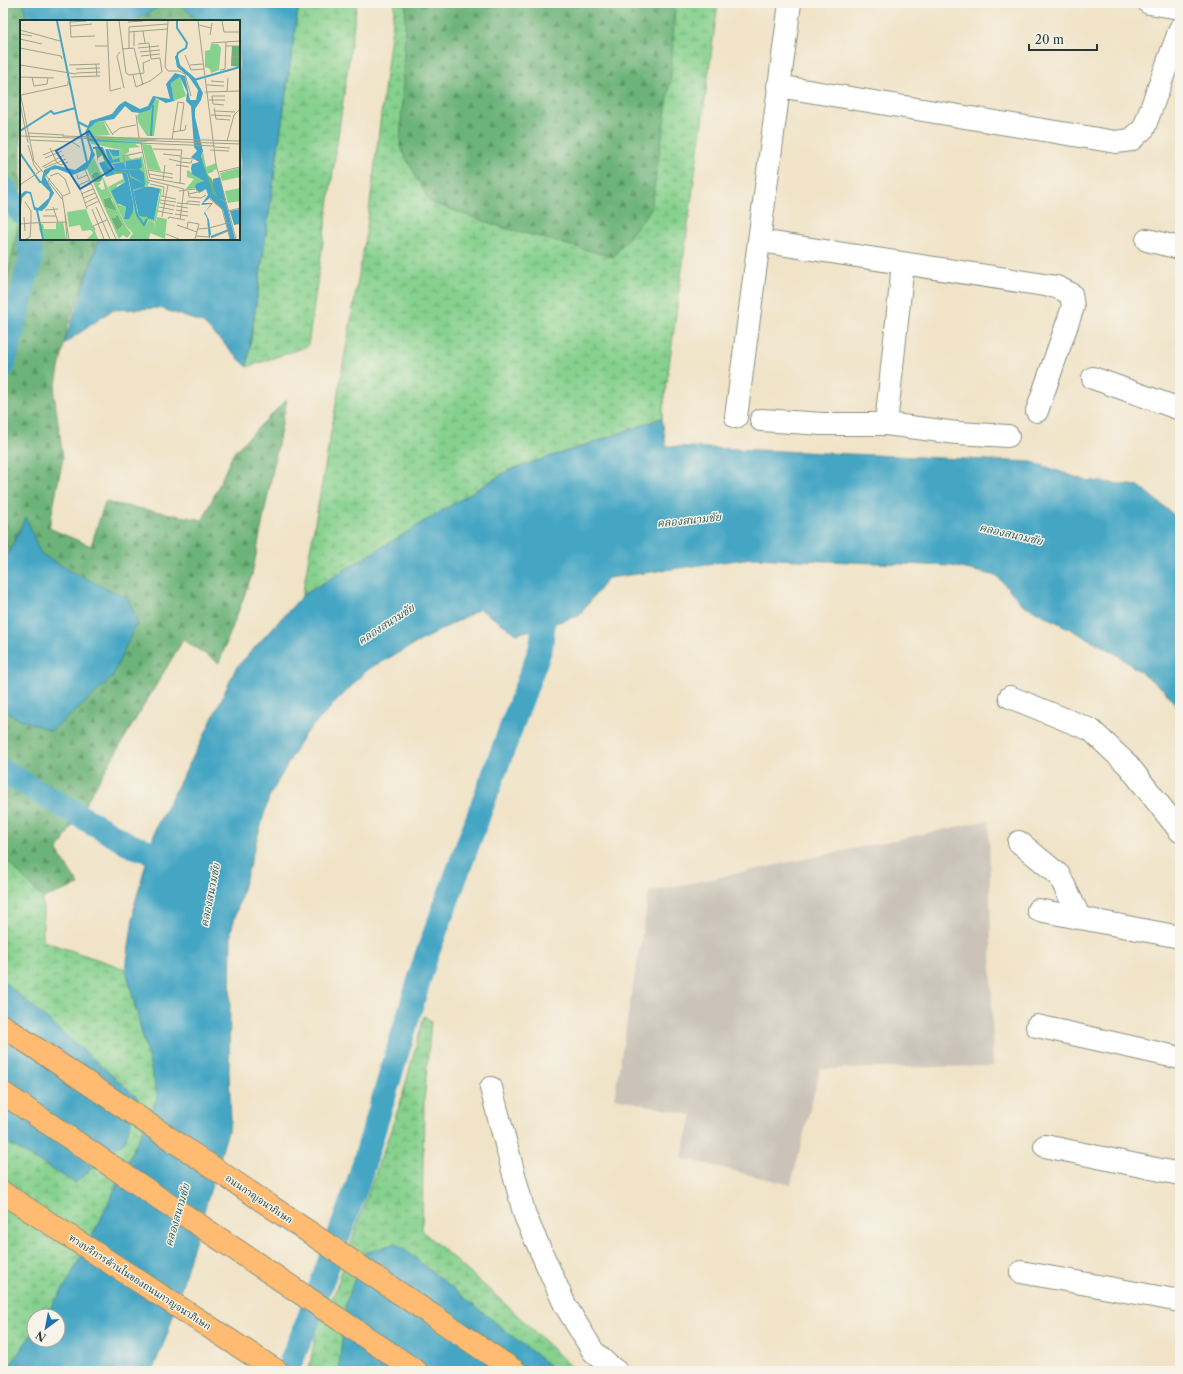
<svg xmlns="http://www.w3.org/2000/svg" width="1183" height="1374" font-family="'Libre Caslon Text','Noto Serif Thai',serif">
<style>
.industrial{fill:#cbc3b8}
.grass{fill:#86d18e;stroke:#528761}
.forest{fill:url(#forest-firs);stroke:#467856}
.wetland{fill:url(#wetland-marsh);stroke:#528761}
.water{fill:#44a6c4;stroke:#32727c}
.lines{fill:none;stroke-linecap:round;stroke-linejoin:round}
.canal{stroke:#44a6c4;stroke-width:24}
.minor-casing{stroke:#88907e;stroke-width:24}
.major-casing{stroke:#88907e;stroke-width:24}
.highway-casing{stroke:#88907e;stroke-width:24}
.minor{stroke:#fff;stroke-width:22}
.major{stroke:#febb71;stroke-width:22}
.highway{stroke:#febb71;stroke-width:22}
.labels{text-anchor:middle;dominant-baseline:central;stroke-width:3;stroke-linejoin:round;paint-order:stroke}
.street-label{font-size:10px;fill:#1f3d34;stroke:#f7f3e8}
.water-label{font-size:11px;font-style:italic;fill:#2a5c5f;stroke:#f7f3e8}
.inset-river{fill:none;stroke:#44a6c4;stroke-width:2}
.inset-road{fill:none;stroke:#9ca18c;stroke-width:1}
.view{fill:#1f6fb2;fill-opacity:0.15;stroke:#1f6fb2;stroke-width:2}
.inset-edge{fill:none;stroke:#1f3d34;stroke-width:2}
</style>
<defs>
<pattern id="forest-firs" width="22" height="20" patternUnits="userSpaceOnUse"><rect width="22" height="20" fill="#6cb379"/><path d="M5 1l3.5 6h-7zM16 11l3.5 6h-7z" fill="#589364"/></pattern>
<pattern id="wetland-marsh" width="20" height="14" patternUnits="userSpaceOnUse"><rect width="20" height="14" fill="#86d18e"/><path d="M1 5h8M5 5V1M11 12h8M15 12V8" fill="none" stroke="#6dab75"/></pattern>
</defs>
<rect width="100%" height="100%" fill="#f7f3e8"/>
<filter id="ink" filterUnits="userSpaceOnUse"><feTurbulence type="fractalNoise" baseFrequency=".025" numOctaves="2"/><feDisplacementMap in="SourceGraphic" scale="8" xChannelSelector="R" yChannelSelector="G"/><feConvolveMatrix kernelMatrix="1 2 1 2 8 2 1 2 1" color-interpolation-filters="sRGB"/></filter>
<filter id="wash" filterUnits="userSpaceOnUse"><feTurbulence type="fractalNoise" baseFrequency=".012" numOctaves="4" result="noise"/><feDisplacementMap in="SourceGraphic" scale="16" xChannelSelector="R" yChannelSelector="G"/><feGaussianBlur stdDeviation="0.9" result="paint"/><feColorMatrix in="noise" values="0 0 0 0 0 0 0 0 0 0 0 0 0 0 0 0 0 1.4 0 .05"/><feComposite in="paint" operator="in"/></filter>
<g filter="url(#wash)">
<rect width="100%" height="100%" fill="#f0e3c7"/>
<polygon class="industrial" points="989,820 993,1066 820,1069 791,1185 682,1158 692,1115 614,1098 649,892"/>
<polygon class="grass" points="3,181 21,213 3,298"/>
<g class="forest">
<polygon points="3,3 24,3 26,21 21,21 21,239 99,239 68,325 54,393 63,458 49,528 91,546 105,502 203,520 234,452 287,399 252,575 219,663 183,640 57,851 79,885 43,898 3,857 3,709 15,717 78,575 39,553 26,517 3,565 3,298 21,213 3,181"/>
<polygon points="170,3 177,3 194,16 195,21 135,21 158,7"/>
<polygon points="406,3 675,3 671,77 651,209 613,257 498,226 430,202 400,147"/>
</g>
<g class="wetland">
<polygon points="299,3 357,3 308,346 247,367"/>
<polygon points="395,3 406,3 400,147 430,202 498,226 613,257 651,209 671,77 675,3 718,3 662,418 592,443 509,470 302,596 366,235"/>
<polygon points="3,857 43,898 43,941 126,969 158,1097 100,1221 66,1285 45,1316 34,1316 34,1331 6,1371 3,1371"/>
<polygon points="424,1016 431,1021 424,1102 422,1231 502,1301 576,1371 311,1371 309,1369 318,1322 335,1292 357,1225 401,1101"/>
</g>
<g class="water">
<polygon points="24,3 170,3 158,7 135,21 26,21"/>
<polygon points="177,3 299,3 247,367 203,323 160,308 112,310 64,344 99,239 239,239 239,21 195,21 194,16"/>
<polygon points="662,418 666,446 1032,462 1084,480 1139,486 1180,520 1180,710 1163,689 1112,651 1022,604 997,576 952,566 751,558 608,578 579,616 517,634 480,609 368,669 304,735 269,797 231,931 229,1072 231,1121 167,1335 152,1371 6,1371 34,1331 34,1340 58,1340 58,1316 45,1316 66,1285 100,1221 158,1097 126,969 135,903 156,827 203,738 236,668 302,596 509,470 592,443"/>
<polygon points="26,517 40,553 78,575 128,598 137,621 112,678 77,710 51,731 15,717 3,709 3,565"/>
<polygon points="3,981 138,1098 125,1141 75,1183 3,1140"/>
<polygon points="396,1243 556,1371 344,1371 339,1367 346,1303 363,1254"/>
</g>
<g class="lines">
<g class="canal">
<polyline points="3,187 21,213"/>
<polyline points="3,367 31,258 29,239"/>
<polyline points="3,771 130,845 181,862"/>
<polyline points="287,1371 306,1326 358,1183 426,957 541,647 547,593"/>
</g>
</g>
</g>
<g filter="url(#ink)">
<g class="lines">
<defs>
<g id="minor">
<polyline points="1149,3 1180,8"/>
<polyline points="778,86 1116,142 1131,140 1144,128 1180,29"/>
<polyline points="1147,240 1180,248"/>
<polyline points="760,241 1057,287 1071,294 1073,307 1037,411"/>
<polyline points="1093,378 1180,409"/>
<polyline points="736,417 790,3"/>
<polyline points="761,420 823,424 886,424 957,433 1008,436"/>
<polyline points="886,424 903,264"/>
<polyline points="1010,697 1091,730 1128,765 1180,831"/>
<polyline points="1019,842 1059,875 1080,918"/>
<polyline points="1038,910 1180,937"/>
<polyline points="1037,1026 1180,1058"/>
<polyline points="491,1088 525,1216 565,1305 593,1351 609,1366 616,1371"/>
<polyline points="1045,1146 1180,1174"/>
<polyline points="1021,1272 1180,1301"/>
</g>
<polyline id="major" points="3,1193 277,1371"/>
<g id="highway">
<polyline points="3,1026 515,1371"/>
<polyline points="3,1093 416,1371"/>
</g>
</defs>
<use href="#minor" class="minor-casing"/>
<use href="#major" class="major-casing"/>
<use href="#highway" class="highway-casing"/>
<use href="#minor" class="minor"/>
<use href="#major" class="major"/>
<use href="#highway" class="highway"/>
</g>
</g>
<g class="labels">
<g class="street-label">
<text transform="translate(259 1199) rotate(34)">ถนนกาญจนาภิเษก</text>
<text transform="translate(140 1282) rotate(33)">ทางบริการด้านในของถนนกาญจนาภิเษก</text>
</g>
<g class="water-label">
<text transform="translate(689 520) rotate(-6)">คลองสนามชัย</text>
<text transform="translate(1011 534) rotate(13)">คลองสนามชัย</text>
<text transform="translate(386 624) rotate(-33)">คลองสนามชัย</text>
<text transform="translate(210 895) rotate(-79)">คลองสนามชัย</text>
<text transform="translate(177 1215) rotate(-74)">คลองสนามชัย</text>
</g>
</g>
<g transform="translate(20 20)">
<rect width="220" height="220" fill="#f0e3c7"/>
<path d="M191 24H198L201 28 199 50 191 53 190 49 185 47V31L190 30ZM83 128 93 143 100 142 93 140 88 129 93 136 99 135V130H102L104 136 122 132 108 136 111 139 121 137 122 135 127 160 130 162 127 166 142 169 134 212 135 202 128 200 125 208 116 191 112 170 123 167V164L110 157 104 142 92 145 95 149 104 151 95 150 88 143ZM124 167 132 168 126 197 117 191 113 171ZM132 171 140 173 134 200 127 197ZM219 148 220 157 202 161 200 153ZM220 168V181L208 183 205 171ZM43 202 46 219H23L19 209 21 204H23L24 209H36V203Z" fill="#86d18e" fill-rule="evenodd"/>
<path d="M212 26H220V47L211 46ZM75 126 83 128 88 143 95 150 109 151 112 168 107 153 96 154 86 144 82 135 78 138V143ZM184 148 194 151 187 154 192 159 197 177 206 182 210 201 206 183 193 176ZM71.5 157a5.5 5.5 0 1 1 11 0a5.5 5.5 0 1 1-11 0ZM90 177 96 189V191L85 187 84 184V179ZM97 194 103 205 97 211 91 198H95Z" fill="#6cb379"/>
<path d="M160 57 166 76 154 81 151 63ZM135 79 139 80 134 116H127L118 102 117 96 119 93 130 90ZM86 101 84 103 90 115 74 116 139 119 115 124 120 127 109 128V132L103 136 102 130 72 124 69 121V109L76 102ZM122 124 131 125 141 151 128 149 130 160ZM74 138 106 207 111 213 107 218 103 215 99 219 67 149ZM77 151 83 160 85 169 82 170 78 166 81 163H76L71 154ZM88 177 92 179 96 191 85 187 84 179ZM97 194 103 205 97 211 91 198H95ZM167 150 182 158 184 161 177 163V173L175 168 165 170 174 159 167 157ZM102 154 105 162 97 165 95 175 99 185 106 187 104 198 113 187 112 168 116 191 125 207 129 200 135 203 134 212 137 197 147 199 145 219 130 213 129 219H109L113 213 106 206 88 167 103 159Z" fill="#86d18e" fill-rule="evenodd"/>
<path d="M183 132 186 147 196 143 197 149 186 154 181 136ZM66 189 78 219H67L73 213 71 210 62 211 60 205 49 207 47 192Z" fill="#86d18e"/>
<path d="M155 36H158L160 45 175 58 183 73 181 80 175 89V97L183 131 181 136 193 174 206 183 215 219H210L203 190 190 178 183 183H193L185 192 189 200 191 214 189 219 187 198 184 193 191 184 181 185 188 175 186 169 179 173 175 167 177 163 184 161 172 154 171 148 172 144 179 142 171 137 177 131 174 127 171 86 166 81 167 72 160 57 151 63 154 81 146 83 136 78 130 90 120 93 112 92 105 86 94 99 76 102 69 109V119L138 124 69 121 75 135 67 149 53 155 37 149 31 150 25 157 34 173 27 186 22 191 14 190 10 174 7 173 2 178 0 194V175L5 171 11 172 15 187 18 188 29 178 30 172 21 163 24 150 35 145 55 150 69 140 71 132 65 113 70 101 92 94 99 85 105 81 120 89 128 86 133 76 150 79 146 64 155 53 165 56 170 80H176L178 70 169 57 157 47ZM85 129 99 130V136H93L88 129 93 140 99 138 100 142 90 143ZM121 139 122 147 119 149 124 153 125 164 111 156 109 150 119 149 96 150 92 144 104 142 106 148V141ZM85 141 86 144 96 154 86 157 79 143ZM102 153H107L113 182V192L109 199H104L106 187 97 183 91 171 105 162ZM110 157 125 164 124 167H132V172V167L140 169 134 200 127 198V195L126 197 119 196 113 171 124 167 112 170ZM200 157 206 182 197 177 193 166V159ZM220 189V204L214 205 210 191Z" fill="#44a6c4"/>
<path class="inset-river" d="M37 1 55 88M156 39 158 33 166 28 167 23 157 8V1M174 60 220 47M58 102 67 142M0 111 31 91 34 94 55 88 58 102 68 107M131 116 133 85M73 128H82L87 142 95 150 108 151 117 195 124 205 127 199M0 133 20 162H23M17 190 23 219M191 217 209 210"/>
<path class="inset-road" d="M50 1 51 17 75 16M87 1 90 71 101 68M99 1 106 53 109 55 124 53 123 43 130 40M148 1 145 47 148 51H159L165 54 171 76M178 1 196 144 216 219M202 1 204 12H220M50 2 66 1M108 2 123 1M179 5 191 8M51 6 72 4M0 10 40 21M114 11V26M123 11 125 23M109 12 147 9M0 14 12 16M190 15 192 3M0 19 22 24M191 23 220 21M75 26H88M206 26H220M0 28 41 36 42 39M109 28V7L147 4M118 28 139 26M102 29 114 28 123 65M100 32 97 36 104 68M120 32 140 30M165 35 171 50 184 49M121 36 140 34M76 44 77 56M0 45 56 54M49 45 80 44M170 45 183 44M212 46V37L220 36M56 49 80 48M200 50 205 49 206 22M56 53 80 52M113 55 116 67 130 61 142 52 140 38 131 39 129 23 118 24M0 57 34 58M12 57 14 66 27 64 28 58M51 57 80 56M191 61 204 62M187 65 204 66M207 71 208 58M0 72 14 141 42 175 49 219M185 72 220 71M1 75 48 65V61M189 80H205M0 83 8 123M204 85 193 84 192 76H205M194 88 196 99 210 100M195 91 215 92M116 95 119 118M191 95 211 96M85 102 93 115M153 112 165 110 166 105M8 113 44 115M92 114 100 108 116 105M0 116 220 124M42 116 220 121M152 119 158 82 164 83 160 111M10 120 52 122 60 127M207 121 214 95 220 89M117 123 195 126M121 123 128 160 164 169 160 199M8 125 14 145 19 152 22 150M195 127 210 128M30 128 37 143 41 145 48 142M133 129 162 130 161 136M190 130 209 131M143 134 161 136 160 164M23 135 40 128M25 138 42 131M161 138 176 139M149 139 161 142M161 142 171 143 172 140M105 143 103 136 123 132M156 145 169 147M22 147 44 135M24 148 46 139M65 150 96 219M199 152 220 147M129 154 153 158M153 154 128 150 130 158 165 164M57 155 58 159 67 155M30 156 38 153 45 159 50 173 43 176M30 158 28 161 42 179M143 160 145 145M130 164 144 167 143 176M0 165 19 152M60 169 71 164M159 171 175 169M168 171 169 177 181 178 186 175M61 174 73 169M168 174 183 171M141 176 156 179M63 178 75 173M190 179 202 189 210 219M140 180 156 182M65 183 77 177M140 183 155 186M157 183 180 185M166 184 168 181 180 182M156 186 168 188M33 187 38 202M66 187 79 181M76 187 90 219M139 187 154 190M67 189 59 165 70 160M72 189 84 219M25 190 38 189M156 190 168 192M138 191 153 194M208 191 220 188M155 194 168 196M45 195 47 219M23 196H36M4 197 5 211M142 197 148 165M148 199 149 197 165 200M0 204 11 203V191L5 182M157 205 177 212M167 209 168 202 179 204 175 219M178 209 189 208 211 202M75 210 73 206 87 200M146 214 159 219M176 216 189 217M191 218 207 211M6 219 10 217 11 203 45 202"/>
<path class="view" d="M69 111 93 149 60 169 36 131Z"/>
<rect width="220" height="220" class="inset-edge"/>
</g>
<rect width="1183" height="1374" fill="none" stroke="#f7f3e8" stroke-width="16"/>
<g transform="translate(46 1328) rotate(212)"><circle r="19" fill="#f7f3e8" stroke="#a1aaa0"/>
<path d="M0-3L7 15L0 10L-7 15Z" fill="#1f6fb2"/>
<text y="-6" font-size="11" font-weight="bold" text-anchor="middle" fill="#1f3d34">N</text>
</g>
<path d="M1029 44v6h68v-6" fill="none" stroke="#1f3d34" stroke-width="2"/>
<text x="1035" y="44" font-size="12" fill="#1f3d34" stroke="#f7f3e8" stroke-width="3" paint-order="stroke">20 m</text>
</svg>
